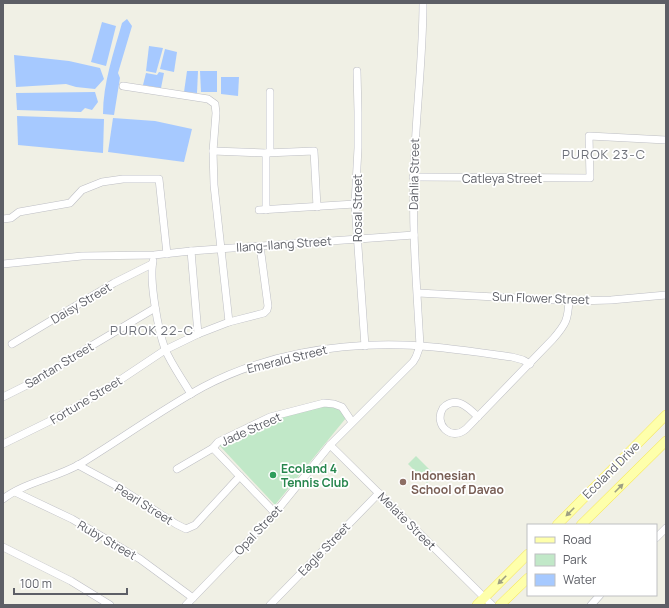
<svg xmlns="http://www.w3.org/2000/svg" width="669" height="608" font-family="Manrope,sans-serif">
<style>
.green{fill:#c1e8c8}
.water{fill:#a6c9ff}
.lines{fill:none;stroke-linecap:round;stroke-linejoin:round}
.minor-casing{stroke:#bdbec4;stroke-width:8}
.major-casing{stroke:#f7e757;stroke-width:10}
.minor{stroke:#fff;stroke-width:7}
.major{stroke:#feffab;stroke-width:9}
.oneway{fill:#9d9f82}
.leisure-dot{fill:#2e9e5b;stroke:#fff;stroke-width:1.5}
.education-dot{fill:#8d6e63;stroke:#fff;stroke-width:1.5}
.labels{text-anchor:middle;dominant-baseline:central;stroke-width:3.5;stroke-linejoin:round;paint-order:stroke}
.street-label{font-size:12px;fill:#5d5f66;stroke:#fff}
.leisure-label{font-size:12px;font-weight:bold;fill:#27864d;stroke:#fff;text-anchor:start}
.education-label{font-size:12px;font-weight:bold;fill:#785e54;stroke:#fff;text-anchor:start}
.neighbourhood-label{font-size:13px;letter-spacing:1px;fill:#6e7179;stroke:#fff}
</style>
<rect width="100%" height="100%" fill="#f0f0e5"/>
<g class="green">
<path d="M326 406C336 406 341 410 346 418L275 505 219 445 264 422Z"/>
<polygon points="416,456 435,475 427,483 408,464"/>
</g>
<g class="water">
<path d="M127 19 132 26 118 73 120 78 114 115 103 114C103 83 114 52 122 23Z"/>
<polygon points="102,22 116,26 106,66 91,62"/>
<polygon points="149,46 163,48 156,73 146,71"/>
<polygon points="165,49 177,52 174,72 160,69"/>
<polygon points="14,55 69,61 100,68 104,79 95,89 76,87 66,84 16,87"/>
<polygon points="187,71 198,71 197,93 184,92"/>
<polygon points="200,71 217,71 217,92 201,92"/>
<polygon points="159,72 164,73 161,88 143,85 146,73 157,75"/>
<polygon points="221,77 239,77 238,96 221,94"/>
<polygon points="95,92 98,102 92,110 85,108 81,112 17,110 16,93"/>
<polygon points="17,116 104,119 103,153 18,145"/>
<polygon points="113,118 155,121 192,129 184,162 108,152"/>
</g>
<g class="lines">
<defs>
<g id="minor">
<polyline points="357,71 358,112 358,148 355,204 365,346"/>
<polyline points="123,86 208,99 215,104 216,113 213,151 214,185 229,322"/>
<polyline points="213,151 266,153 314,151 317,207"/>
<polyline points="270,152 270,92"/>
<polyline points="266,153 266,210"/>
<polyline points="413,177 590,178 589,136 666,140"/>
<polyline points="259,210 355,204"/>
<polyline points="3,219 11,218 19,212 70,203 82,190 102,182 123,179 159,179 167,254"/>
<polyline points="191,251 198,334"/>
<path d="M153 261C149 280 158 330 165 349 171 364 183 380 191 394"/>
<polyline points="3,264 82,256 154,255 191,251 414,235"/>
<polyline points="418,293 576,301 611,300 666,295"/>
<polyline points="12,344 114,283 152,264"/>
<polyline points="3,397 43,377 86,349 155,308"/>
<path d="M478 417C468 407 456 395 443 408 433 424 451 442 466 429L553 339C566 324 568 320 569 300"/>
<polyline points="3,444 54,419 102,392 165,350 198,334 229,322 264,313 267,310 268,306 260,246"/>
<polyline points="330,445 492,605"/>
<polyline points="213,448 275,513"/>
<polyline points="78,465 115,485 176,524 186,529 195,525 240,476"/>
<polyline points="177,469 213,448 218,442 270,417 324,403 334,404 342,407 352,422"/>
<polyline points="15,492 72,519 140,559 193,598"/>
<path d="M3 499C25 482 56 478 80 464 121 439 161 410 203 387 263 355 336 343 403 345 439 346 476 352 512 357L523 360 530 364"/>
<polyline points="656,538 666,528"/>
<polyline points="3,547 71,581 110,605"/>
<path d="M186 605 275 513 330 445 413 362 416 357 420 346C417 289 412 232 414 176 415 118 423 61 423 3"/>
<polyline points="270,605 379,493"/>
<polyline points="591,605 600,595"/>
</g>
<g id="major">
<polyline points="557,525 666,415"/>
<polyline points="581,525 666,441"/>
<polyline points="477,605 528,554"/>
<polyline points="500,605 528,578"/>
</g>
</defs>
<use href="#minor" class="minor-casing"/>
<use href="#major" class="major-casing"/>
<use href="#minor" class="minor"/>
<use href="#major" class="major"/>
</g>
<defs><path id="oneway-solid" d="M-6-.8H1V-3.2L6.5 0L1 3.2V.8H-6Z"/></defs>
<g class="oneway">
<use href="#oneway-solid" transform="translate(619 488) rotate(-45)"/>
<use href="#oneway-solid" transform="translate(570 512) rotate(135)"/>
<use href="#oneway-solid" transform="translate(502 580) rotate(135)"/>
</g>
<circle class="leisure-dot" cx="273" cy="475" r="4"/>
<circle class="education-dot" cx="403" cy="482" r="4"/>
<g class="labels">
<g class="street-label">
<text transform="translate(414 174) rotate(-89)">Dahlia Street</text>
<text x="502" y="178">Catleya Street</text>
<text transform="translate(357 208) rotate(-90)">Rosal Street</text>
<text transform="translate(284 244) rotate(-4)">Ilang-Ilang Street</text>
<text transform="translate(541 298) rotate(2)">Sun Flower Street</text>
<text transform="translate(81 303) rotate(-31)">Daisy Street</text>
<text transform="translate(287 359) rotate(-14)">Emerald Street</text>
<text transform="translate(59 365) rotate(-31)">Santan Street</text>
<text transform="translate(86 400) rotate(-31)">Fortune Street</text>
<text transform="translate(251 429) rotate(-24)">Jade Street</text>
<text transform="translate(611 470) rotate(-45)">Ecoland Drive</text>
<text transform="translate(144 504) rotate(32)">Pearl Street</text>
<text transform="translate(407 521) rotate(45)">Melate Street</text>
<text transform="translate(258 530) rotate(-47)">Opal Street</text>
<text transform="translate(107 540) rotate(30)">Ruby Street</text>
<text transform="translate(324 549) rotate(-46)">Eagle Street</text>
</g>
<g class="leisure-label">
<text x="281" y="468">Ecoland 4<tspan x="281" dy="14">Tennis Club</tspan></text>
</g>
<g class="education-label">
<text x="411" y="475">Indonesian<tspan x="411" dy="14">School of Davao</tspan></text>
</g>
<g class="neighbourhood-label">
<text x="604" y="154">PUROK 23-C</text>
<text x="152" y="330">PUROK 22-C</text>
</g>
</g>
<rect width="669" height="608" fill="none" stroke="#5d5f66" stroke-width="8"/>
<rect x="527" y="524" width="130" height="72" fill="#ffffff" stroke="#bebfc2"/>
<rect x="535" y="537" width="20" height="6" fill="#feffab" stroke="#bebfc2"/>
<text x="563" y="544" font-size="12" fill="#5d5f66">Road</text>
<rect x="535" y="554" width="20" height="12" fill="#c1e8c8" stroke="#bebfc2"/>
<text x="563" y="564" font-size="12" fill="#5d5f66">Park</text>
<rect x="535" y="574" width="20" height="12" fill="#a6c9ff" stroke="#bebfc2"/>
<text x="563" y="584" font-size="12" fill="#5d5f66">Water</text>
<path d="M14 588v6h113v-6" fill="none" stroke="#5d5f66" stroke-width="2"/>
<text x="20" y="588" font-size="12" fill="#5d5f66" stroke="#ffffff" stroke-width="3" paint-order="stroke">100 m</text>
</svg>
